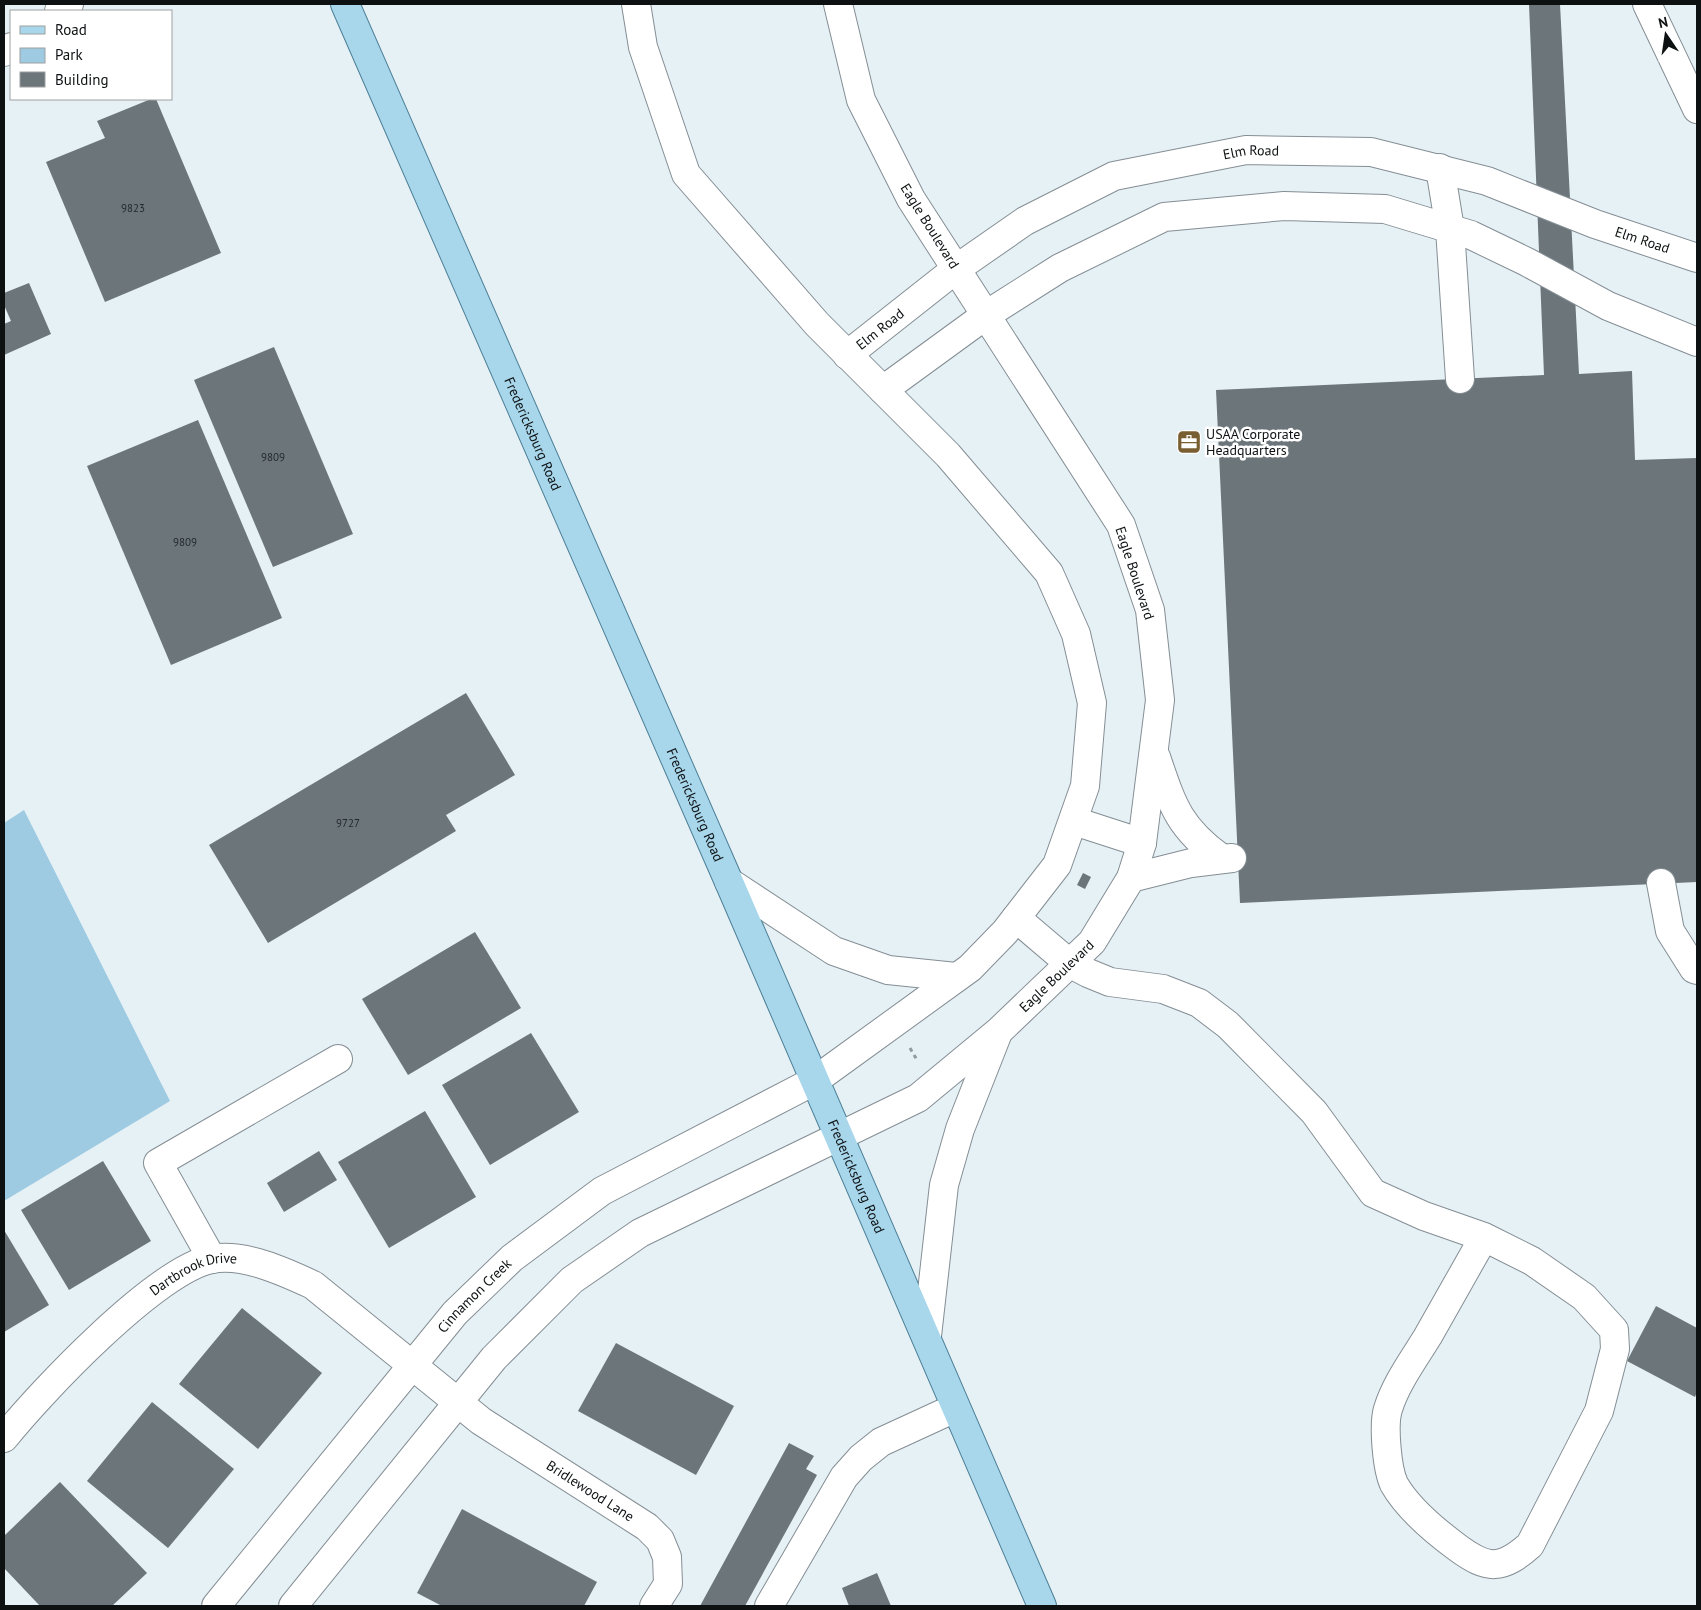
<svg xmlns="http://www.w3.org/2000/svg" width="1701" height="1610" font-family="'PT Sans',sans-serif">
<style>
.green{fill:#9ecbe2}
.building{fill:#6b757a}
.lines{fill:none;stroke-linecap:round;stroke-linejoin:round}
.minor-casing{stroke:#848e94;stroke-width:30}
.major-casing{stroke:#4c7f96;stroke-width:30}
.path{stroke:#929b9e;stroke-width:3;stroke-dasharray:4 4;stroke-linecap:butt}
.minor{stroke:#fff;stroke-width:28}
.major{stroke:#a8d6eb;stroke-width:28}
.labels{text-anchor:middle;dominant-baseline:central;stroke-width:5;stroke-linejoin:round;paint-order:stroke}
.number-label{font-size:11px;fill:#242a2c}
.street-label{font-size:14px;fill:#0d1112;stroke:#fff}
.poi-label{font-size:14px;fill:#0d1112;stroke:#fff;text-anchor:start}
</style>
<rect width="100%" height="100%" fill="#e6f1f6"/>
<polygon class="green" points="24,810 170,1101 4,1201 4,823"/>
<g class="building">
<polygon points="1529,4 1560,4 1579,374 1632,371 1635,460 1697,458 1697,882 1240,903 1216,390 1544,375"/>
<polygon points="151,99 156,99 221,253 105,302 46,162 105,138 97,121"/>
<polygon points="29,283 51,334 4,355 4,324 11,321 4,305 4,293"/>
<polygon points="274,347 353,534 273,567 194,380"/>
<polygon points="198,420 282,618 171,665 87,466"/>
<polygon points="466,693 515,775 446,815 456,831 268,943 209,845"/>
<polygon points="1083,873 1091,877 1085,889 1077,885"/>
<polygon points="475,932 521,1008 408,1075 362,999"/>
<polygon points="531,1033 579,1112 490,1165 442,1085"/>
<polygon points="425,1111 476,1197 389,1248 338,1162"/>
<polygon points="319,1151 337,1180 284,1212 267,1183"/>
<polygon points="103,1161 151,1241 69,1290 21,1210"/>
<polygon points="4,1230 49,1305 4,1332"/>
<polygon points="1656,1306 1697,1328 1697,1392 1695,1397 1627,1361"/>
<polygon points="242,1308 322,1373 258,1449 179,1384"/>
<polygon points="616,1343 734,1406 696,1475 578,1411"/>
<polygon points="152,1402 234,1469 168,1548 87,1481"/>
<polygon points="789,1443 814,1456 806,1469 817,1475 745,1606 700,1606"/>
<polygon points="60,1482 147,1573 112,1606 40,1606 4,1568 4,1536"/>
<polygon points="462,1509 597,1582 584,1606 442,1606 417,1593"/>
<polygon points="877,1573 891,1606 849,1606 842,1588"/>
</g>
<g class="lines">
<defs>
<g id="minor">
<polyline points="1647,4 1697,109"/>
<polyline points="59,11 69,4"/>
<polyline points="4,52 11,47"/>
<polyline points="1440,168 1450,229 1460,379"/>
<path id="s1" d="M847 355 956 269 1025 221 1114 176 1246 150 1371 152 1487 181 1595 224 1697 258"/>
<polyline points="883,390 986,315 1060,268 1164,217 1284,206 1385,209 1471,235 1527,262 1608,306 1697,342"/>
<path d="M1156 757C1172 804 1178 827 1221 858"/>
<polyline points="1074,821 1142,843"/>
<polyline points="1131,878 1191,863 1232,858"/>
<polyline points="729,882 834,951 888,970 956,977"/>
<polyline points="1661,883 1670,931 1694,969 1697,970"/>
<path d="M1016 918 1069 963 1088 973 1110 982 1163 989 1199 1003 1228 1025 1314 1112 1373 1193 1424 1216 1484 1237 1532 1261 1584 1297 1614 1330 1615 1349 1599 1411 1530 1545C1502 1570 1488 1570 1458 1548 1435 1531 1408 1509 1394 1484 1387 1469 1383 1425 1388 1409 1396 1383 1414 1359 1428 1336 1447 1303 1465 1270 1484 1237"/>
<polyline points="212,1259 158,1163 338,1059"/>
<polyline points="927,1336 944,1185 960,1129 997,1035"/>
<path id="s2" d="M4 1438C40 1393 157 1269 212 1259 244 1253 285 1272 313 1285L481 1421 647 1527 660 1540 667 1557 668 1584 654 1606"/>
<path id="s3" d="M216 1606 455 1313 512 1258 602 1191 814 1081 970 968 1005 932 1057 865 1085 786 1092 703 1076 634 1049 573 948 455 817 324 686 174 643 47 636 4"/>
<path id="s4" d="M293 1606 494 1358 572 1280 640 1233 918 1098 999 1031 1092 942 1131 878 1142 843 1160 700 1150 610 1121 525 911 199 861 100 838 4"/>
<polyline points="769,1606 844,1477 861,1458 881,1442 955,1408"/>
</g>
<g id="major">
<path id="s5" d="M345 4 729 882 1042 1606"/>
</g>
</defs>
<use href="#minor" class="minor-casing"/>
<use href="#major" class="major-casing"/>
<polyline class="path" points="910,1048 917,1060"/>
<use href="#minor" class="minor"/>
<use href="#major" class="major"/>
</g>
<defs>
<symbol id="office-square" viewBox="-11 -11 22 22"><rect x="-9" y="-9" width="18" height="18" rx="4" fill="#785e30" stroke="#fff"/><path d="M-6-3h4V-5.5h4V-3h4V5H-6ZM-1-4.5V-3h2v-1.5ZM-6 0V1H6V0Z" fill="#fff"/></symbol>
</defs>
<g fill-rule="evenodd">
<use href="#office-square" x="1175" y="428" width="28" height="28"/>
</g>
<g class="labels">
<g class="number-label">
<text x="133" y="208">9823</text>
<text x="273" y="457">9809</text>
<text x="185" y="542">9809</text>
<text x="348" y="823">9727</text>
</g>
<g class="street-label">
<text stroke="none"><textPath href="#s1" startOffset="462">Elm Road</textPath></text>
<text transform="translate(930 226) rotate(58)">Eagle Boulevard</text>
<text stroke="none"><textPath href="#s1" startOffset="868">Elm Road</textPath></text>
<text stroke="none"><textPath href="#s1" startOffset="42">Elm Road</textPath></text>
<text stroke="none"><textPath href="#s5" startOffset="469">Fredericksburg Road</textPath></text>
<text transform="translate(1135 573) rotate(72)">Eagle Boulevard</text>
<text stroke="none"><textPath href="#s5" startOffset="874">Fredericksburg Road</textPath></text>
<text stroke="none"><textPath href="#s4" startOffset="1006">Eagle Boulevard</textPath></text>
<text stroke="none"><textPath href="#s5" startOffset="1279">Fredericksburg Road</textPath></text>
<text stroke="none"><textPath href="#s2" startOffset="255">Dartbrook Drive</textPath></text>
<text stroke="none"><textPath href="#s3" startOffset="404">Cinnamon Creek</textPath></text>
<text stroke="none"><textPath href="#s2" startOffset="729">Bridlewood Lane</textPath></text>
</g>
<g class="poi-label">
<text x="1206" y="434">USAA Corporate<tspan x="1206" dy="16">Headquarters</tspan></text>
</g>
</g>
<rect width="1701" height="1610" fill="none" stroke="#0d1112" stroke-width="10"/>
<rect x="10" y="10" width="162" height="90" fill="#ffffff" stroke="#9ea0a0"/>
<rect x="20" y="26" width="25" height="8" fill="#a8d6eb" stroke="#9ea0a0"/>
<text x="55" y="35" font-size="15" fill="#0d1112">Road</text>
<rect x="20" y="48" width="25" height="15" fill="#9ecbe2" stroke="#9ea0a0"/>
<text x="55" y="60" font-size="15" fill="#0d1112">Park</text>
<rect x="20" y="72" width="25" height="15" fill="#6b757a" stroke="#9ea0a0"/>
<text x="55" y="85" font-size="15" fill="#0d1112">Building</text>
<g transform="translate(1666 35) rotate(347)" stroke="#ffffff" stroke-width="4" paint-order="stroke">
<path d="M0-4L9 19L0 12L-9 19Z" fill="#0d1112"/>
<text y="-8" font-size="14" font-weight="bold" text-anchor="middle" fill="#0d1112">N</text>
</g>
</svg>
